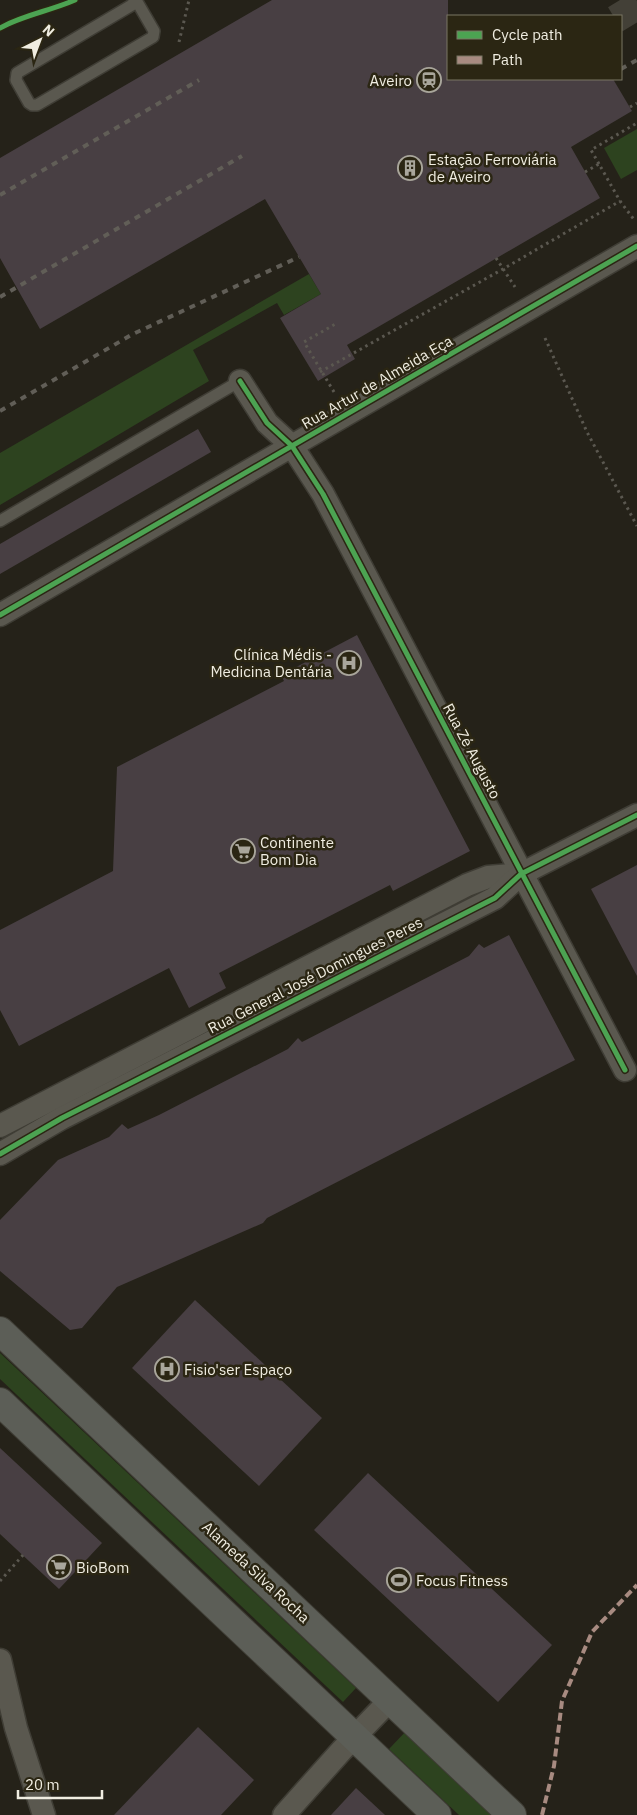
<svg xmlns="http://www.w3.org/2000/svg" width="637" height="1815" font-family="'IBM Plex Sans',sans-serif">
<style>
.green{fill:#2d431f}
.building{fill:#483f43}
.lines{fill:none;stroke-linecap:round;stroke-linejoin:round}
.secondary-tunnel{stroke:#434037;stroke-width:28;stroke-dasharray:28 14;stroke-linecap:butt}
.lane-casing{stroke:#3f3d35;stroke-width:14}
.street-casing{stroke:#3f3d35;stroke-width:25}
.secondary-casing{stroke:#3f3d35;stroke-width:30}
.path{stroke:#5b5850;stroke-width:3;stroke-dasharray:2.5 4;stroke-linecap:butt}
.lane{stroke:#5a584f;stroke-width:11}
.street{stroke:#5a584f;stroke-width:22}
.secondary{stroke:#5c5e57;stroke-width:28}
.rail{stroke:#615e57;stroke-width:4;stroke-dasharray:6 6;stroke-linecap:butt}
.quiet{stroke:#a88b81;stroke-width:4;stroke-dasharray:8 4;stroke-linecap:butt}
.cycleway-casing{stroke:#2b2613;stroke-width:8}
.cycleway{stroke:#4ca352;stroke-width:5}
.labels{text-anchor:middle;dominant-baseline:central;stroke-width:5;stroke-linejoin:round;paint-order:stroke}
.poi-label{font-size:15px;fill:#f0ede1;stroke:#2b2613;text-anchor:start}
.street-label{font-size:15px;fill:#f0ede1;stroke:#2b2613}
</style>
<rect width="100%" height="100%" fill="#252219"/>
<g class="green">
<polygon points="637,129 637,170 621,179 604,148"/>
<polygon points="309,274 321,294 284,315 277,303 193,350 209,381 0,505 0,453"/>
<polygon points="0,1353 356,1688 343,1702 0,1379"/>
<polygon points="408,1729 499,1815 459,1815 389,1749"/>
</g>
<g class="building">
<polygon points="272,0 448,0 448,79 613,79 632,111 571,147 600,198 347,345 355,359 318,381 280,318 321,294 265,199 40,329 0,258 0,158"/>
<polygon points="198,429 211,452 0,574 0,544"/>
<polygon points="357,635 470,851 393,891 390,885 219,973 226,988 189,1008 169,968 19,1046 0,1010 0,930 113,871 117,767 284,681 281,675"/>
<polygon points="637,865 637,976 591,889"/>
<polygon points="509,935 575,1060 267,1218 263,1223 117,1287 82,1328 70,1330 0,1271 0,1220 58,1160 109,1137 122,1124 128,1129 159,1115 288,1049 298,1038 302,1042 469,956 479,944 484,948"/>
<polygon points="195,1300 322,1418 259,1486 132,1368"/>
<polygon points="0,1448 102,1543 59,1589 0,1534"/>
<polygon points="368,1473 552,1645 498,1702 314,1530"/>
<polygon points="198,1727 254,1780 221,1815 114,1815"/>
<polygon points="356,1788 385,1815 331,1815"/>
</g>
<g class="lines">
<polyline class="secondary-tunnel" points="620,0 637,28"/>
<defs>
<g id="lane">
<polyline points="135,0 132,5 17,73 16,80 29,103 32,105 37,105 153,37 154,31 136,0"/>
<polyline points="0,521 240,381"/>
</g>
<g id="street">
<polyline points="240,381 267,423 292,446 323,494 625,1070"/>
<polyline points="0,615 637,246"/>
<polyline points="0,1126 467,885 488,877 521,874"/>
<polyline points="0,1154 62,1118 495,898 521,874 637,815"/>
<polyline points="0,1660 16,1728 44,1815"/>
<polyline points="284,1815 342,1750 391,1699"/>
</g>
<g id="secondary">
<polyline points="0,1331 512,1815"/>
<polyline points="0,1402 437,1815"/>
</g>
</defs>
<use href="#lane" class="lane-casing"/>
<use href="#street" class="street-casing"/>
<use href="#secondary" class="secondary-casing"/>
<g class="path">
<polyline points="179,42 189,0"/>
<polyline points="630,107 637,103"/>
<polyline points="599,164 591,150 637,123"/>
<polyline points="585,172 599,164 620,201 635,221"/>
<polyline points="496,258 515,287"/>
<polyline points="545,338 587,432 637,526"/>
<polyline points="320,372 503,269 620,201"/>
<polyline points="334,392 304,342 337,323"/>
<polyline points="0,1581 23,1555"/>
</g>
<use href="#lane" class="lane"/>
<use href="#street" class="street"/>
<use href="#secondary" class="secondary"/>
<g class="rail">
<polyline points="621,69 637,60"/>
<polyline points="0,195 199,80"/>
<polyline points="0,297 242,156"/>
<polyline points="0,411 133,334 299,257"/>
</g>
<polyline class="quiet" points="542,1815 554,1766 562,1701 592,1632 637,1585"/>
<defs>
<g id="cycleway">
<path d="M0 28C23 15 50 11 75 0"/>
<polyline points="240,381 267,423 292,446 323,494 625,1070"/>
<polyline points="0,615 637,246"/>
<polyline points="0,1154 62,1118 495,898 521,874 637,815"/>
</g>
</defs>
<use href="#cycleway" class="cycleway-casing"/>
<use href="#cycleway" class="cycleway"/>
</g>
<defs>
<symbol id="station-ring" viewBox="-11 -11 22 22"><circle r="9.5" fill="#2b2613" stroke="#a9a69b" stroke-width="1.5"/><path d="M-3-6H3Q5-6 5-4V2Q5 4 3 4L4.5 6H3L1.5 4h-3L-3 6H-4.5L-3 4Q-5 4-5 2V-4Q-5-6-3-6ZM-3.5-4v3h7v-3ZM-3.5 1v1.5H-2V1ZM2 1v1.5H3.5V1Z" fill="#a9a69b"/></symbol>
<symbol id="building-ring" viewBox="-11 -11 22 22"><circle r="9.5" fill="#2b2613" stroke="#a9a69b" stroke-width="1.5"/><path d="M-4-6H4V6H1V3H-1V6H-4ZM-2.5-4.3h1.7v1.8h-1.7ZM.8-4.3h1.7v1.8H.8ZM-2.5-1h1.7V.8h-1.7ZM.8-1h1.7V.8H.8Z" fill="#a9a69b"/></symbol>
<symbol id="hospital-ring" viewBox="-11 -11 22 22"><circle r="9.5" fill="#2b2613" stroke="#a9a69b" stroke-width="1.5"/><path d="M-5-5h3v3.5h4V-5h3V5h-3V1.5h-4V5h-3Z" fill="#a9a69b"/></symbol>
<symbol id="supermarket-ring" viewBox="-11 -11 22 22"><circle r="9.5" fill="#2b2613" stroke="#a9a69b" stroke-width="1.5"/><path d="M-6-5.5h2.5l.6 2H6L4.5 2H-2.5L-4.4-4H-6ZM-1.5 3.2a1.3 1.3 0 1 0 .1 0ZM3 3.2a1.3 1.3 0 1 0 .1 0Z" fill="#a9a69b"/></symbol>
<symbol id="stadium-ring" viewBox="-11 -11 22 22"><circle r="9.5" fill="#2b2613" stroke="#a9a69b" stroke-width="1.5"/><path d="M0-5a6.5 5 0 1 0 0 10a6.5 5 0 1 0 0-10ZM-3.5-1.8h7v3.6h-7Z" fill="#a9a69b"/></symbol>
</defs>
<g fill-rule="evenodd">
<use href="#station-ring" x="415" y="66" width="28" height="28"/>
<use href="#building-ring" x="396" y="154" width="28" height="28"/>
<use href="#hospital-ring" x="335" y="649" width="28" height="28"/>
<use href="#supermarket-ring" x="229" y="837" width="28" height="28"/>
<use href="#hospital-ring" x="153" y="1355" width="28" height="28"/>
<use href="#supermarket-ring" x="45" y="1553" width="28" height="28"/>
<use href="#stadium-ring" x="385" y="1566" width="28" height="28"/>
</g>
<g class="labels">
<g class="poi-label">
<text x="412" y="80" text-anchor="end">Aveiro</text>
<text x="428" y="159">Estação Ferroviária<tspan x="428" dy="17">de Aveiro</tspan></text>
<text x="332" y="654" text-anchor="end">Clínica Médis -<tspan x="332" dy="17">Medicina Dentária</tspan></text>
<text x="260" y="842">Continente<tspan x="260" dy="17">Bom Dia</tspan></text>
<text x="184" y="1369">Fisio'ser Espaço</text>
<text x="76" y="1567">BioBom</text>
<text x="416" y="1580">Focus Fitness</text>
</g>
<g class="street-label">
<text transform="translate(377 382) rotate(-30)">Rua Artur de Almeida Eça</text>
<text transform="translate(472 751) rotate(62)">Rua Zé Augusto</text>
<text transform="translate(315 975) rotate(-27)">Rua General José Domingues Peres</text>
<text transform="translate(256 1572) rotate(43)">Alameda Silva Rocha</text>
</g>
</g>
<rect x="447" y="15" width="175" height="65" fill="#2b2613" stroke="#7a7665"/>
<rect x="457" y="31" width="25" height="8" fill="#4ca352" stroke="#7a7665"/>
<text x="492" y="40" font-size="15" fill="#f0ede1">Cycle path</text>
<rect x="457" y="56" width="25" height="8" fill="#a88b81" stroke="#7a7665"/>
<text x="492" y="65" font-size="15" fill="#f0ede1">Path</text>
<g transform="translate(40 40) rotate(42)" stroke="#2b2613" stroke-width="4" paint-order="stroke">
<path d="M0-4L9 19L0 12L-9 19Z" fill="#f0ede1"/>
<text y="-8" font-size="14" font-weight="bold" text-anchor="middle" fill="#f0ede1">N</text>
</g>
<path d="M18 1790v8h84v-8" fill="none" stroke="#f0ede1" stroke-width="2.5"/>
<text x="25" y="1790" font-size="15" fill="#f0ede1" stroke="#2b2613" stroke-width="4" paint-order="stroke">20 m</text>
</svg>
